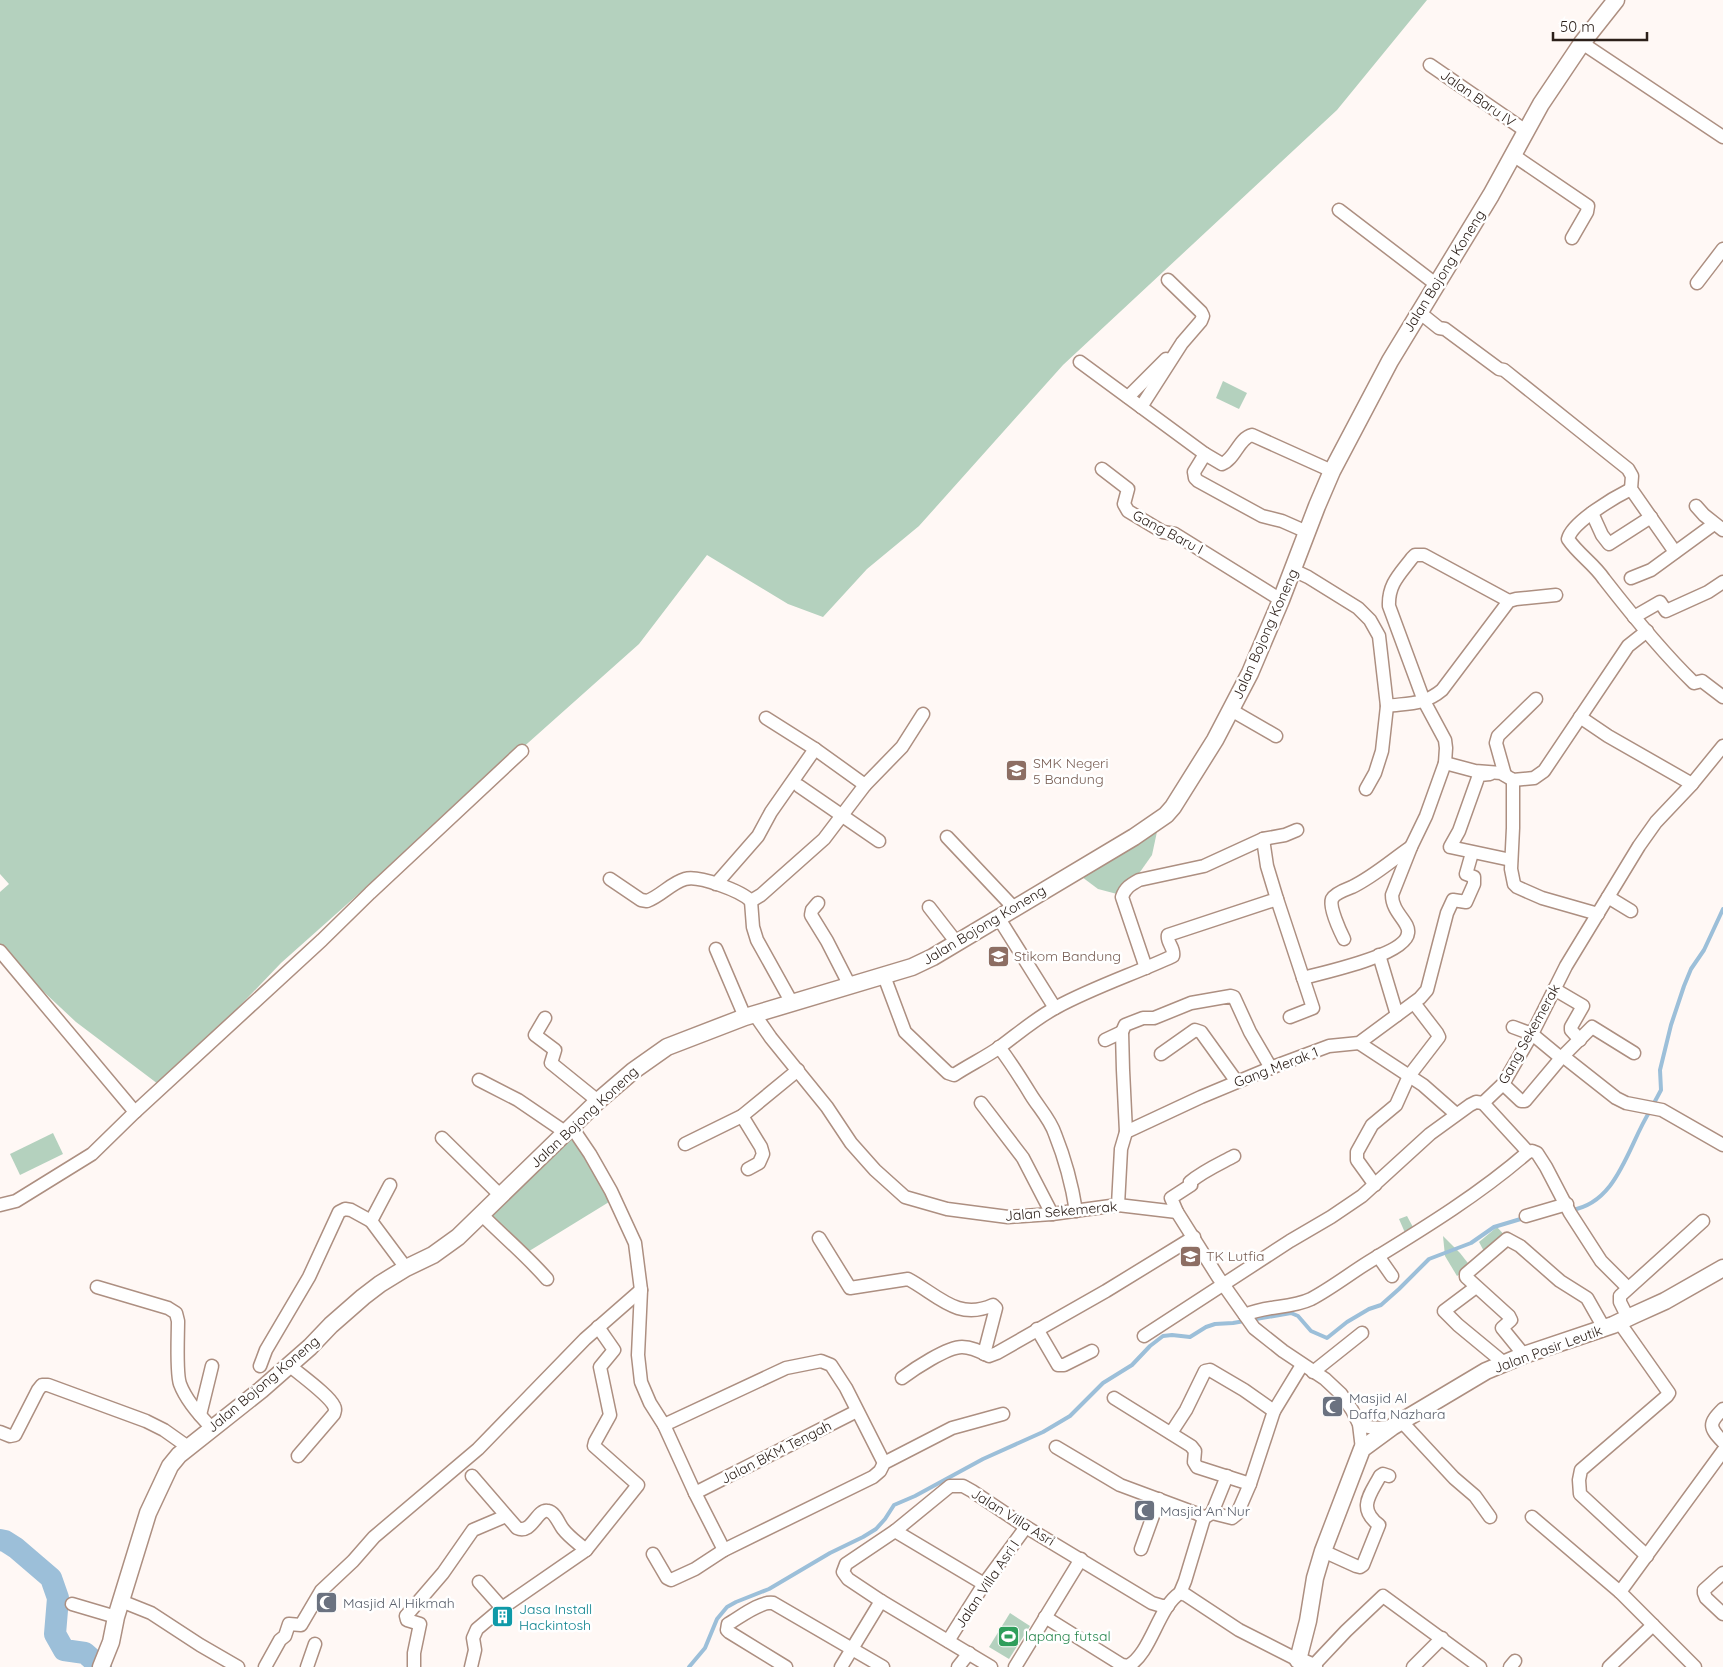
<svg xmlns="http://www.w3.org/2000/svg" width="1723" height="1667" font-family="Quicksand,sans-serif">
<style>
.green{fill:#b4d1be}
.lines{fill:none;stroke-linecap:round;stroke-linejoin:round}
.stream{stroke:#9cbfd9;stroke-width:4}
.river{stroke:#9cbfd9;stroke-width:22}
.minor-casing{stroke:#ad8f81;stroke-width:15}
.tertiary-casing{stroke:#ad8f81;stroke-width:19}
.minor{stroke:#fff;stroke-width:12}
.tertiary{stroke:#fff;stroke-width:16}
.labels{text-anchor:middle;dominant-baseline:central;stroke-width:5;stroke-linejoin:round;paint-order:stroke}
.street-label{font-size:14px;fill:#2c201a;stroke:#fff}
.education-label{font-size:14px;fill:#785e54;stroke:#fff;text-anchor:start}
.worship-label{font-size:14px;fill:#5b616d;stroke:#fff;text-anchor:start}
.culture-label{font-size:14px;fill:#0d838f;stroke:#fff;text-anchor:start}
.leisure-label{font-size:14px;fill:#27864d;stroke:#fff;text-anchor:start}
</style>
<rect width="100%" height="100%" fill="#fff8f5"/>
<g class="green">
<polygon points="0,0 1427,0 1337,110 1063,365 919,526 867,569 823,617 788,604 707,555 639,644 281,963 162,1087 76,1022 0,951 0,892 9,884 0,874"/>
<polygon points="1223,381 1247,393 1239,409 1216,398"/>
<polygon points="1158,827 1152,855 1140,872 1117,894 1098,889 1078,874"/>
<polygon points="576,1123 609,1202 526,1253 485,1216"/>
<polygon points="53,1133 63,1154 20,1175 10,1154"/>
<polygon points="1407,1216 1414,1229 1406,1235 1399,1219"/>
<polygon points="1497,1227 1507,1238 1486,1255 1479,1242"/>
<polygon points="1443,1236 1460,1253 1471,1267 1457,1276 1445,1256"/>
<polygon points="1010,1613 1030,1626 1009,1659 989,1647"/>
</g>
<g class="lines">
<g class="stream">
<polyline points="1653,1105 1661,1090 1660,1070 1671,1025 1684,986 1691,969 1704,950 1723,909"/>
<path d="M1571 1210C1618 1203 1628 1145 1650 1111"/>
<polyline points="689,1667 705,1648 717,1619 727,1607 736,1602 769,1589 830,1553 863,1537 876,1529 885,1519 894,1505 915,1496 983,1459 1043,1432 1070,1416 1103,1383 1132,1365 1150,1346 1163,1336 1172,1335 1190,1337 1206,1327 1215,1324 1233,1323 1291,1313 1298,1316 1311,1331 1327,1338 1347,1322 1369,1309 1381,1305 1399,1289 1429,1259 1471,1243 1494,1227 1524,1218"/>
</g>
<polyline class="river" points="0,1540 5,1541 16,1548 51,1578 58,1598 55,1634 64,1650 85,1653 101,1667"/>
<defs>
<g id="minor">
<polyline points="1582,43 1723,137"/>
<polyline points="1430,65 1526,131"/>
<polyline points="1513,155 1588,206 1587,212 1572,238"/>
<polyline points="1339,210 1437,285"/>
<polyline points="1697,283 1723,249"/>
<polyline points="1419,312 1439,328 1445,329 1499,369 1504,370 1628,469 1632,476 1631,489 1675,552"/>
<polyline points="1080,362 1205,454 1194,472 1195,478 1198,481 1262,516 1282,521 1307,532"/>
<polyline points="1128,397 1166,359"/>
<polyline points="1141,407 1182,343 1201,321 1203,316 1201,312 1168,280"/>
<path d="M1205 454 1222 464C1235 459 1239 438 1252 435L1332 471"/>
<polyline points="1102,469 1128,489 1124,504 1128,511 1163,532 1175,534 1281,600"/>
<path d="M1631 489C1615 497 1572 522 1568 539 1578 554 1594 564 1604 579 1632 615 1661 651 1694 683L1702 681 1723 697"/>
<polyline points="1696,506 1704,515 1723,530"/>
<polyline points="1592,513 1602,535 1609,544 1651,517"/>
<polyline points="1293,570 1308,577 1358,608 1370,620 1379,636 1387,706 1382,751 1375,773 1366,789"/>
<polyline points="1631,578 1651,570 1714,524"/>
<polyline points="1634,617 1660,602 1666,611 1708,592 1723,582"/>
<path d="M1387 706C1409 703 1424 705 1442 690L1509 601 1516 599 1556 595"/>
<polyline points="1231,710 1276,736"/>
<polyline points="1580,717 1608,736 1692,784"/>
<polyline points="815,749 865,785 902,747 923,714"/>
<polyline points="1445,763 1475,771 1501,773 1513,780 1534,778 1544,771 1628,646 1647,631"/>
<polyline points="1490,774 1479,775 1459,831 1450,847 1511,860"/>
<polyline points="1505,775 1496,743 1498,736 1536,699"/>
<polyline points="1513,780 1513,828 1511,869 1514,884 1517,887 1542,898 1598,914"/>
<polyline points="799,786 879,841"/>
<polyline points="947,837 1014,908"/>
<path d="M610 879 641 900 647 901C661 896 671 883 685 879 699 875 741 891 751 901L761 895 824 839 865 785"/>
<polyline points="716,884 758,836 771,812 815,749 766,718"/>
<polyline points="1608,897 1631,911"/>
<polyline points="1277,899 1313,1008 1290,1017"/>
<polyline points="751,901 753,927 757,940 792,1003"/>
<polyline points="818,903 812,910 811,915 827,941 850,986"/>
<polyline points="929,907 957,943"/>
<polyline points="998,917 1055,1008"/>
<path d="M1344 939C1340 931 1329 907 1332 899 1335 893 1347 889 1352 887 1373 877 1392 860 1411 847"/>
<polyline points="716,949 745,1017"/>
<polyline points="0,951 135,1112"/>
<polyline points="1379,955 1397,1015"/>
<path d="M1146 968 1122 897C1125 888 1130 885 1139 880L1204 866 1263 839 1285 835 1297 830"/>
<path d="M884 976 905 1032 948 1073 954 1075C969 1065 986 1057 1000 1047 1019 1033 1036 1018 1057 1007 1094 987 1134 974 1173 956 1175 948 1166 942 1168 935L1277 899 1267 866 1263 839"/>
<path d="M1303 978C1322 973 1406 955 1408 933 1410 922 1392 913 1392 895L1411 847 1426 816 1445 763 1446 748 1445 740 1424 701 1389 606C1388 584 1400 574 1412 558L1415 555H1424L1509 601"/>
<polyline points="1554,989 1583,1006 1571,1027 1571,1030 1580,1040"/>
<polyline points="755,1015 771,1038 827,1107 851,1143 875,1170 905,1197 947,1209 1008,1217 1052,1214 1118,1205 1177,1212"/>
<polyline points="545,1018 535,1035 555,1050 551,1063 598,1101"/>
<polyline points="1513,1027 1532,1034 1561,1058"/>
<polyline points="1105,1040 1122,1032"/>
<polyline points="1359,1043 1423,1085 1456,1114"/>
<path d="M999 1047C1012 1064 1020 1077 1031 1095 1039 1108 1050 1119 1055 1134 1065 1159 1072 1185 1076 1211"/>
<polyline points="1161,1054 1195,1030 1201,1032 1237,1082"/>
<polyline points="1564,1057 1616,1098 1626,1103 1662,1110 1723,1145"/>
<polyline points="479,1080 518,1100 565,1132"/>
<polyline points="1503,1084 1521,1101 1525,1101 1561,1058 1592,1027 1634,1053"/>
<polyline points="981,1103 1023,1158 1052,1214"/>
<polyline points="1483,1103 1528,1152"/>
<polyline points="742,1116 761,1147 763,1154 759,1163 748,1169"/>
<polyline points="571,1126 590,1154 611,1191 635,1243 641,1290 638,1355 641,1382 650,1403 664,1425 695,1493 724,1550"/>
<polyline points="1126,1132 1201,1097 1278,1065 1329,1046 1359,1043 1420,998 1427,990 1447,913 1453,900 1466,902 1474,884 1474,877 1466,874 1472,853"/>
<polyline points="442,1138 500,1195"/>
<polyline points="685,1144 742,1116 798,1070"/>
<path d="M1234 1156C1219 1164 1203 1171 1190 1182L1191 1185 1171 1198 1177 1212 1218 1277 1254 1328 1283 1351 1325 1379 1341 1394 1352 1410 1359 1424 1362 1449"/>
<polyline points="390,1185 371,1221 406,1268"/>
<polyline points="1375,1185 1357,1160 1357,1152 1372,1125 1396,1105 1409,1076 1439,1037 1437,1033 1414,1003"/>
<polyline points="0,1205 16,1201 92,1154 135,1112 322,940 370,893 522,751"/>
<polyline points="1118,1205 1121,1149 1126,1132 1123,1070 1122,1032 1125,1025 1143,1018 1154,1018 1191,1003 1231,996 1234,997 1250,1032 1271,1068"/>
<path d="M481 1214C503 1236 527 1256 547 1279"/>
<polyline points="1526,1216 1567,1204"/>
<path d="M819 1238 850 1288 908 1279C938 1295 957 1321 993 1305L996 1308 984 1354"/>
<polyline points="1378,1256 1392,1276"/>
<path d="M97 1287 168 1308 176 1313 178 1321C178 1336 176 1373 180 1384 186 1400 200 1416 212 1428"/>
<polyline points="1476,1287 1444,1311 1458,1325 1504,1363"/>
<path d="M1245 1315C1267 1305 1290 1309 1311 1299 1332 1288 1352 1272 1372 1260 1426 1227 1481 1193 1528 1152L1532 1151 1537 1153 1546 1167 1570 1213 1601 1261 1628 1288"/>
<polyline points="1628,1318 1620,1302 1620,1296 1703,1221"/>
<polyline points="1619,1322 1669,1393 1667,1396 1581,1470 1579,1480 1580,1494 1647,1556"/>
<polyline points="1037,1329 1058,1365 1064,1365 1092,1351"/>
<polyline points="1144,1336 1290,1241 1331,1217 1362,1196 1430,1134 1470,1105 1476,1102 1483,1103 1503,1084 1532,1034 1566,966 1639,846 1656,822 1692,784 1723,746"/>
<polyline points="1524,1355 1502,1328 1511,1320 1509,1316 1466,1277 1466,1274 1507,1239 1520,1246 1560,1281 1587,1298 1604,1328"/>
<path d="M289 1365C299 1374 329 1395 334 1406 336 1410 335 1410 334 1414L298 1456"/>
<polyline points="260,1366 266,1350 309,1277 339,1212 345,1209 351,1210 371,1221"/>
<polyline points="1313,1372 1362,1333"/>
<path d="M902 1378C914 1369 947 1347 962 1347 972 1347 981 1352 989 1356L997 1353 1106 1291 1194 1237"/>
<polyline points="1114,1398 1191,1446 1195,1451 1194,1462 1197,1467 1250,1484"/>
<path d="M1723 1409C1708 1424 1709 1427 1723 1442"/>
<polyline points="200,1415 212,1366"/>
<polyline points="1402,1422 1454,1478 1475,1496 1490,1517"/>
<path d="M1359 1424C1370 1429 1380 1428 1392 1427"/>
<polyline points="664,1425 786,1368 821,1361 831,1365 846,1388 884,1463"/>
<polyline points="0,1432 10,1436 15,1435 38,1390 42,1385 48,1385 146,1421 164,1430 188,1447"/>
<polyline points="1171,1433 1186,1410 1205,1371 1210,1370 1244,1390 1274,1411"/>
<polyline points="1056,1447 1120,1485 1198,1514 1204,1518"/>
<path d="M472 1476 517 1528C532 1535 537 1508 548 1511 555 1512 559 1524 563 1529 569 1537 578 1543 586 1550"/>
<polyline points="695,1493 857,1411"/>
<polyline points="1212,1513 1232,1518 1237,1514 1250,1484 1274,1411 1302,1365"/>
<polyline points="1532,1517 1620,1592"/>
<polyline points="895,1531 984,1584"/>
<polyline points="1141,1549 1159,1499"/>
<path d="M1323 1551 1356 1566 1360 1567 1363 1565 1379 1525C1357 1508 1370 1495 1380 1476L1383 1474 1389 1476"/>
<polyline points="653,1554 667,1578 671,1580 695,1569 724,1550 873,1477 880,1471 884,1463 952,1428 1003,1414"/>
<polyline points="1723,1573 1704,1590 1704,1593 1706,1598 1723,1614"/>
<polyline points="479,1582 502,1608"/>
<polyline points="1180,1593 1185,1581 1204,1518 1212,1513 1227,1476"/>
<polyline points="121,1601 151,1613 200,1645 238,1667"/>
<polyline points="72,1604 116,1617"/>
<path d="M1045 1617 1122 1665 1128 1666C1151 1654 1158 1607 1180 1593L1186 1595 1239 1630 1298 1660"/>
<polyline points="948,1641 984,1584 1026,1527"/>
<polyline points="1313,1666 1346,1631 1383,1596 1480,1667"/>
<polyline points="265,1667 280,1640 285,1636 289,1624 301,1625 321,1591 353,1561 374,1537 478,1449 585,1339 641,1290"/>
<polyline points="307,1667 315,1644"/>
<polyline points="414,1667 414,1653 420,1624 407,1620 406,1616 443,1573 473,1530 506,1516"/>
<polyline points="471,1667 475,1650 473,1638 477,1629 502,1608 586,1550 638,1485 594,1446 595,1442 610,1415 600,1367 614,1350 598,1327"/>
<path d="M786 1667 729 1632 727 1630 728 1624C739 1618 760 1601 773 1603L883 1667"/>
<polyline points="841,1667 881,1601"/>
<polyline points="958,1667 969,1653"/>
<polyline points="991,1667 881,1601 848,1579 843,1572 846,1564 895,1531 950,1486 963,1486 972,1491 1026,1527 1152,1603 1162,1606 1168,1606"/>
<polyline points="1015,1667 1081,1559"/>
<polyline points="1413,1667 1442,1638"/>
<polyline points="1510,1667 1515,1661"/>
<polyline points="1609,1667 1653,1625"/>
<polyline points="1695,1667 1620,1592 1723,1451"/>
</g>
<g id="tertiary">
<polyline points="101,1667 111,1642 116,1617 148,1513 170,1466 179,1455 261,1390 310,1347 331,1325 363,1297 380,1284 406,1268 433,1255 458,1237 598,1101 633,1071 667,1047 745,1017 912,967 933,957 1134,837 1166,815 1173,807 1215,740 1250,673 1281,600 1317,506 1332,471 1390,361 1491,195 1541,104 1582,43 1616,0"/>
<polyline points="1314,1667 1298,1660 1308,1621 1315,1578 1323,1551 1362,1449 1392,1427 1486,1371 1524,1355 1613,1325 1634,1315 1665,1301 1723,1268"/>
</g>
</defs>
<use href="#minor" class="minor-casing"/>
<use href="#tertiary" class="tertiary-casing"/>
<use href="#minor" class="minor"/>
<use href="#tertiary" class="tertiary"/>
</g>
<defs>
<symbol id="school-square" viewBox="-11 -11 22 22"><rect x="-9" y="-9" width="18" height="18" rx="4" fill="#8d6e63" stroke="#fff"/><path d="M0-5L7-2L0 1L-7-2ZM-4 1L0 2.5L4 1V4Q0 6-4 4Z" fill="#fff"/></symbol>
<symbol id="university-square" viewBox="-11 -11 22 22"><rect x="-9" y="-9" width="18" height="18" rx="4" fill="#8d6e63" stroke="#fff"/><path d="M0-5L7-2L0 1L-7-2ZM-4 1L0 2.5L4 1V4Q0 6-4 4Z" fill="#fff"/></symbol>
<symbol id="mosque-square" viewBox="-11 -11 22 22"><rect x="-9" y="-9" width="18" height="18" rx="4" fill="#6b7280" stroke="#fff"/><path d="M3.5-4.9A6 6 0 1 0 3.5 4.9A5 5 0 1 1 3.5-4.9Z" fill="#fff"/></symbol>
<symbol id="building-square" viewBox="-11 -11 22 22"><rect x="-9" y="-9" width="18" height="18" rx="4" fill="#0f9aa8" stroke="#fff"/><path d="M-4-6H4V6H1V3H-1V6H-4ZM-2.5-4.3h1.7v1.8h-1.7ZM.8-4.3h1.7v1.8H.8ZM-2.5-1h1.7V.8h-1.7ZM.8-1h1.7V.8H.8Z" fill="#fff"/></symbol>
<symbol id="stadium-square" viewBox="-11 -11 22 22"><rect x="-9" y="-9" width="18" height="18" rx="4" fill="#2e9e5b" stroke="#fff"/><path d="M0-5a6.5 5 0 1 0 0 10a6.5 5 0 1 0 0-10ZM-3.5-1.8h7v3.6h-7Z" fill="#fff"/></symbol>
</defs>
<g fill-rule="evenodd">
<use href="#school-square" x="1004" y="758" width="25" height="25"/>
<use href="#university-square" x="986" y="944" width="25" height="25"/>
<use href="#school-square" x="1178" y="1244" width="25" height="25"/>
<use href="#mosque-square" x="1320" y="1394" width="25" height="25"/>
<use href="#mosque-square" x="1132" y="1498" width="25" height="25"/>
<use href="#mosque-square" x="314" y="1590" width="25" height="25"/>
<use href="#building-square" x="490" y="1604" width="25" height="25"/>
<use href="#stadium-square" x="996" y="1624" width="25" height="25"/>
</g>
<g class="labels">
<g class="street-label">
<text transform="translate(1478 98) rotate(35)">Jalan Baru IV</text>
<text transform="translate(1444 271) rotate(-58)">Jalan Bojong Koneng</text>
<text transform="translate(1168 532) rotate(28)">Gang Baru I</text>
<text transform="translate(1265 634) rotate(-66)">Jalan Bojong Koneng</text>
<text transform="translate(984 925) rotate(-31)">Jalan Bojong Koneng</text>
<text transform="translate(1529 1034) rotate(-61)">Gang Sekemerak</text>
<text transform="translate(1276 1067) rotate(-21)">Gang Merak 1</text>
<text transform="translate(584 1117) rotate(-43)">Jalan Bojong Koneng</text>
<text transform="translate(1061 1211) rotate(-5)">Jalan Sekemerak</text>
<text transform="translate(1548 1349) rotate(-20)">Jalan Pasir Leutik</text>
<text transform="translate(263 1384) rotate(-40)">Jalan Bojong Koneng</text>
<text transform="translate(776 1452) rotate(-27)">Jalan BKM Tengah</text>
<text transform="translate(1013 1517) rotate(32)">Jalan Villa Asri</text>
<text transform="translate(987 1584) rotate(-56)">Jalan Villa Asri I</text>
</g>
<g class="education-label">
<text x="1033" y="763">SMK Negeri<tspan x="1033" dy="16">5 Bandung</tspan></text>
<text x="1014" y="956">Stikom Bandung</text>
<text x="1206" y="1256">TK Lutfia</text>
</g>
<g class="worship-label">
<text x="1349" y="1398">Masjid Al<tspan x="1349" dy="16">Daffa Nazhara</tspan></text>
<text x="1160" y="1511">Masjid An Nur</text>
<text x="343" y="1603">Masjid Al Hikmah</text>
</g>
<g class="culture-label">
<text x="519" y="1609">Jasa Install<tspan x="519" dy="16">Hackintosh</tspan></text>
</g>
<g class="leisure-label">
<text x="1025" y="1636">lapang futsal</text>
</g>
</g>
<path d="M1553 32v8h94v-8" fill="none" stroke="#2c201a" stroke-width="2.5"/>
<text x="1560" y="32" font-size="15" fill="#2c201a" stroke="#ffffff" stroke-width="4" paint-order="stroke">50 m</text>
</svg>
